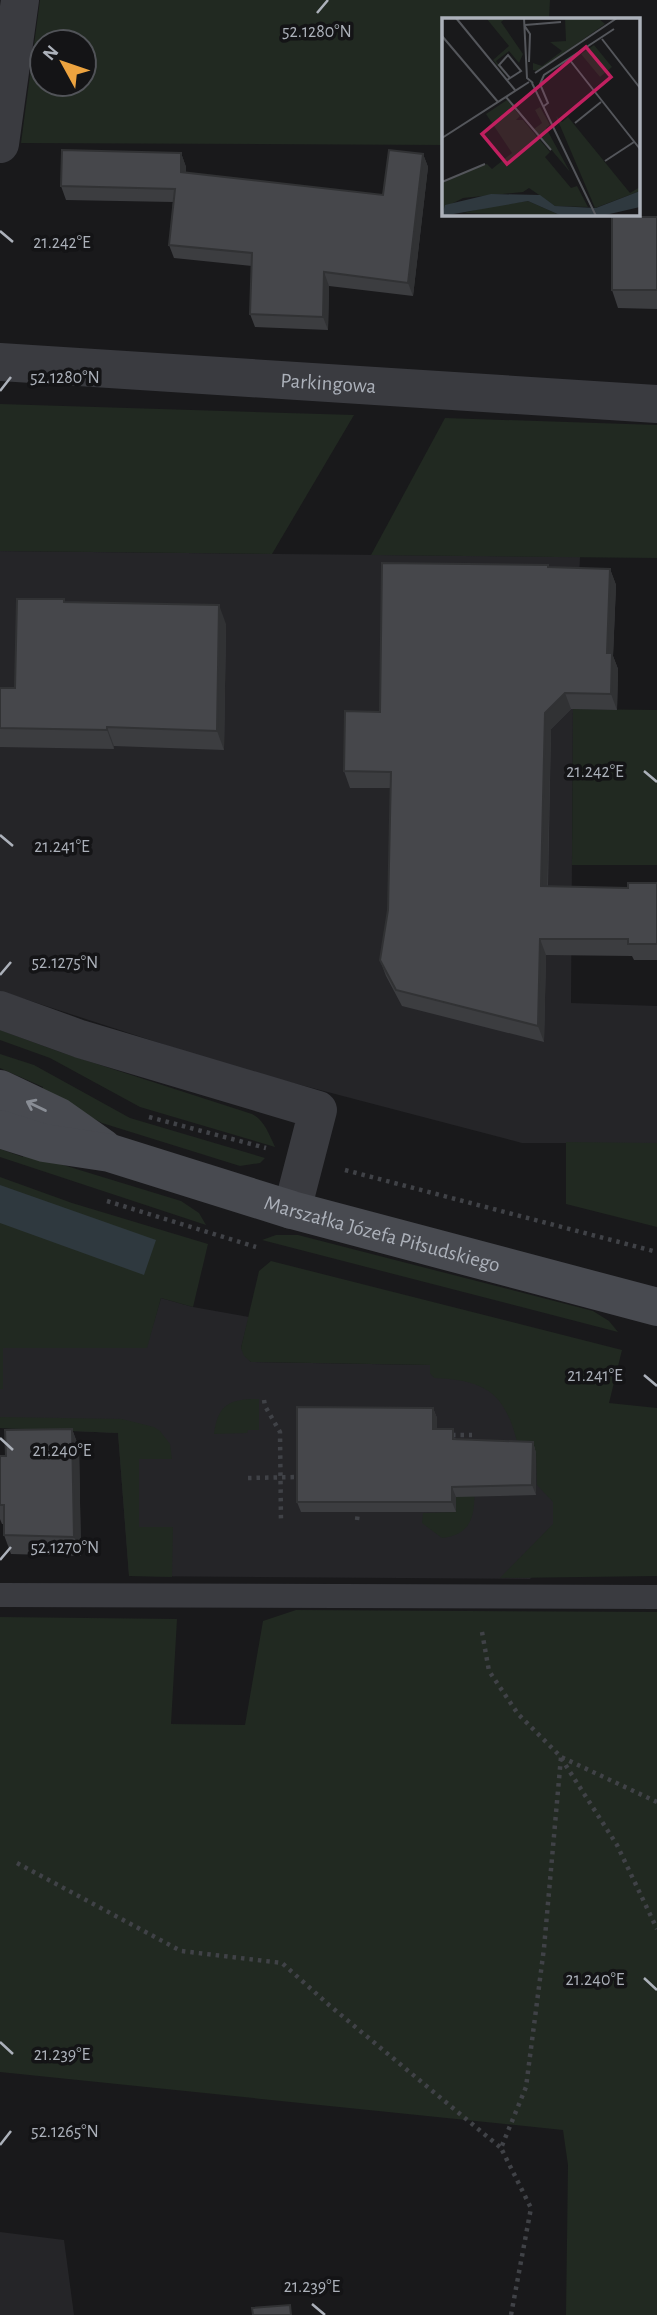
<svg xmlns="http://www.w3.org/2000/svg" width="657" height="2315" font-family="'Alegreya Sans',sans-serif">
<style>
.built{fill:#252528}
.green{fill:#212921;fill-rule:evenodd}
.water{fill:#2f393f}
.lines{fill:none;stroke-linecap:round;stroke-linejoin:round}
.path{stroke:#404247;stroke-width:4.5;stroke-dasharray:3.5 5;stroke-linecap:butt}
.lane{stroke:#3a3b40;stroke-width:24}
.street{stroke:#3a3b40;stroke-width:38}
.secondary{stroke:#484a50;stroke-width:38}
.wall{fill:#3c3d40}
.shaded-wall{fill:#313234}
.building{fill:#46474b;stroke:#313234;stroke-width:2}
.oneway{stroke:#898d95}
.ticks{fill:none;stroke:#acb1ba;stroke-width:2.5}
.labels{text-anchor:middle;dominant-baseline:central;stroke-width:7;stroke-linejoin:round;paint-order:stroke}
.street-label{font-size:21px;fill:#acb1ba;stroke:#141416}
.inset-road{fill:none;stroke:#54565b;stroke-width:2}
.view{fill:#c12060;fill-opacity:0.15;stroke:#c12060;stroke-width:3.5}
.inset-edge{fill:none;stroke:#acb1ba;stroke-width:3.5}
.ticks-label{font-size:18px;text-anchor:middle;fill:#acb1ba;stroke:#141416;stroke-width:7;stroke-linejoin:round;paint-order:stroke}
</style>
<rect width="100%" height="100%" fill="#19191b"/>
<g class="built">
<polygon points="0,551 580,557 573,709 571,1003 657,1006 657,1143 522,1143 236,1068 0,991"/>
<polygon points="161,1298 193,1307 249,1317 241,1348 251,1362 431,1365 461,1379 538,1396 562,1546 530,1579 129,1576 118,1433 0,1428 0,1347 146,1348"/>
<polygon points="0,2232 64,2240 74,2315 0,2315"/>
</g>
<g class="green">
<path d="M40 0H550L549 19H444L443 145 21 143ZM42 42H84V84H42Z"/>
<polygon points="0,404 354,415 272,554 0,551"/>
<polygon points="445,418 657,425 657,558 371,555"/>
<polygon points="573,709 657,710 657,865 572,865"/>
<path d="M0 1030 63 1053 252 1114C264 1120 269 1134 275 1147L140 1107 50 1058 0 1040Z"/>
<polygon points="0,1054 34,1065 130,1118 265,1158 260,1163 240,1166 102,1123 42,1091 43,1087 0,1068"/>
<polygon points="566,1142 657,1143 657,1227 566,1204"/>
<polygon points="0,1149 23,1157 24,1153 181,1201 199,1213 206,1225 0,1157"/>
<polygon points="0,1177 72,1203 208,1244 193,1307 161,1298 147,1348 3,1348 3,1389 0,1389"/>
<polygon points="276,1235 298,1235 593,1311 609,1321 618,1332 262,1240"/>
<path d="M271 1261 622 1350 609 1403 657 1408V1576L500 1578 553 1524V1502L537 1485 536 1453H520C507 1398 493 1380 434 1378L430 1373V1365L251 1362 244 1356 241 1348 259 1271Z"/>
<path d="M259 1399V1430H248L247 1433 214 1434C218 1403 231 1399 259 1399Z"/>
<polygon points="0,1417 122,1419 154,1427 160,1431 170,1444 172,1459 139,1459 139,1527 173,1527 172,1577 129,1576 118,1433 0,1428"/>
<path d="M456 1480 475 1481C474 1509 477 1534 442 1538L422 1523 423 1513 456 1512Z"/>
<polygon points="296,1610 657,1612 657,2315 566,2315 568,2165 563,2130 0,2072 0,1617 177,1619 171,1724 245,1725 263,1621"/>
</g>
<polygon class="water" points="0,1185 156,1240 144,1275 0,1223"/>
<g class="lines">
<g class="path">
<polyline points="149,1117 266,1148"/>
<polyline points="345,1170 657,1252"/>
<polyline points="107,1201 256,1247"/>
<polyline points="264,1400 265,1406 280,1432 281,1523"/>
<polyline points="452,1435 472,1435"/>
<polyline points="248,1478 300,1477"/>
<polyline points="357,1520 358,1513"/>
<polyline points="482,1632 489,1671 518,1714 561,1757 657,1802"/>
<polyline points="561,1758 617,1845 657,1929"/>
<polyline points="17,1863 181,1951 282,1963 329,2005 501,2148"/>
<polyline points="511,2315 531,2208 501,2148 526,2087 544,1948 561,1757"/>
</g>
<polyline class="lane" points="0,1595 657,1597"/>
<g class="street">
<polyline points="0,144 20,0"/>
<path id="s1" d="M0 362 657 404"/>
<polyline points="0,1010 80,1039 318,1110 292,1210"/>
</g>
<g class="secondary">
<polyline points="0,1089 59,1117 103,1148"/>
<path id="s2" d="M0 1129 44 1143 110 1153 292 1210 657 1307"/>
</g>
</g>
<g class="wall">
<polygon points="181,153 186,167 186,173 383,195 423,154 428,167 413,296 329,286 328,330 255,327 250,314 252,266 174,258 169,245 173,202 66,200 61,186"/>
<polygon points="657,217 657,309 618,308 612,290"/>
<polygon points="549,567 610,569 616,585 613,656 618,669 617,710 571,709 551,729 548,886 628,888 657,883 657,960 634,960 632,956 546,955 544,1042 402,1006 386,976 380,960 388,910 391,788 350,788 344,771 380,712"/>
<polygon points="65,602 226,624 224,750 114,746 114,749 0,747 0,688 15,688"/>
<polygon points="433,1408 437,1418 437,1429 457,1439 533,1442 536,1453 536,1495 456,1497 456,1512 301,1512 297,1502"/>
<polygon points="72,1429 79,1448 81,1556 11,1554 4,1535 4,1524 2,1524 0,1519 0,1456 6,1456"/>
</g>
<g class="shaded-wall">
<polygon points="181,153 186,167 186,186 181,172"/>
<polygon points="423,154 428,167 413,296 408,283"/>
<polygon points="324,272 329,286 328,330 323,317"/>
<polygon points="610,569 616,585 613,656 618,669 617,710 611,694 607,653"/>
<polygon points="219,605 226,624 224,750 217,731"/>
<polygon points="565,693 571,709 551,729 547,902 541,886 545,713"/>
<polygon points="107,727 114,746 114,749 107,730"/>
<polygon points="540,939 546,955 544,1042 538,1026"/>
<polygon points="433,1408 437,1418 437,1439 433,1429"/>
<polygon points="72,1429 79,1448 81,1556 74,1537"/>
<polygon points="533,1442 536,1453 536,1495 532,1485"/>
<polygon points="452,1487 456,1497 456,1512 452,1502"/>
</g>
<g class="building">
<polygon points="62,150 181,153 181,172 383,195 389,150 423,154 408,283 324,272 323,317 250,314 252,253 169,245 175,189 61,186"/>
<rect x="612" y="217" width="45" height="73"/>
<polygon points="382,563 548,565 548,567 610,569 607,653 612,653 611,694 565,693 545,713 541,886 628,888 628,883 657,883 657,944 628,944 628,939 540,939 538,1026 396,990 380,960 388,910 391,772 344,771 345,711 380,712"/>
<polygon points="17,599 64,599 64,602 219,605 217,731 107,727 107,730 0,728 0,688 15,688"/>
<polygon points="297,1407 433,1408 433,1429 453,1429 453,1439 533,1442 532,1485 452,1487 452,1502 297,1502"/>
<polygon points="72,1429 74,1537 4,1535 4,1505 0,1505 0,1456 6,1456 5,1430"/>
<polygon points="290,2305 291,2315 253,2315 252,2308"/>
</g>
<defs><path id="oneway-shaft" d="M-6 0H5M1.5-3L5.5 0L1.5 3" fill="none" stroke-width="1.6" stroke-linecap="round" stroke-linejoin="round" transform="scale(1.75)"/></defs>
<use class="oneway" href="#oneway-shaft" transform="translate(36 1106) rotate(-154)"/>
<path class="ticks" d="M317 13 328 0M0 231 13 242M0 391 11 377M644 771 657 782M0 835 13 846M0 975 11 962M644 1375 657 1386M0 1438 13 1450M0 1560 11 1547M644 1978 657 1990M0 2042 13 2054M0 2145 11 2131M312 2304 325 2315"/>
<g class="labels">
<g class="street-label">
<text stroke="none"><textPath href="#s1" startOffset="329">Parkingowa</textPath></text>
<text stroke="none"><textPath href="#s2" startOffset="397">Marszałka Józefa Piłsudskiego</textPath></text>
</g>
</g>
<g transform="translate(442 18)">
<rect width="198" height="198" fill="#19191b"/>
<path d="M44 0H64L59 4 81 36 77 45 67 33 54 43 65 59 51 42 67 28ZM123 0H156L163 6 96 53 91 52V45L100 48 120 33 108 24 124 23ZM152 27 170 49 158 59 139 36ZM65 82 78 98 74 102H81L108 134 103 139 129 170 135 168 146 189 113 188 87 170 81 174 21 180 0 191V165L45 146 50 151 70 135 44 96ZM98 89 108 107 104 110 128 154 92 111 100 105 93 92ZM114 98 120 104 126 99 188 175 198 169V173L153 190ZM86 183 120 198 21 195 50 188Z" fill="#212921"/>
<path d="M198 173V189L159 198H120L86 183 0 198 3 187 49 176 98 177 113 188 154 190Z" fill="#2f393f"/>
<path class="inset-road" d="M14 0 73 72M82 0 85 60 91 65M82 7 88 16 87 44M83 7 119 4M0 18 56 84M160 21 198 70M127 41 198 131M93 55 175 0M65 62 79 53 66 37 57 47 68 60M90 65 154 198M64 79 109 132M102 88 106 85 98 66 102 57 172 11M133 105 159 84M0 120 87 64M163 143 192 124M0 164 43 146"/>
<path class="view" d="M144 29 169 59 65 146 40 116Z"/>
<rect width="198" height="198" class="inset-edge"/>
</g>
<g class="ticks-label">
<text x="317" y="37">52.1280°N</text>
<text x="62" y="248">21.242°E</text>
<text x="65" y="383">52.1280°N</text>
<text x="595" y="777">21.242°E</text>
<text x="62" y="852">21.241°E</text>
<text x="65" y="968">52.1275°N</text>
<text x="595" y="1381">21.241°E</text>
<text x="62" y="1456">21.240°E</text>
<text x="65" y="1553">52.1270°N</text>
<text x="595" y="1985">21.240°E</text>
<text x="62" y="2060">21.239°E</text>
<text x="65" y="2137">52.1265°N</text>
<text x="312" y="2292">21.239°E</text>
</g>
<g transform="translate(63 63) rotate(310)"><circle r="33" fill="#141416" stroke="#515358" stroke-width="2"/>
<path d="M0-5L12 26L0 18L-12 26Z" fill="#eca33f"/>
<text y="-10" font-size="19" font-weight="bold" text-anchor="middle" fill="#acb1ba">N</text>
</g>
</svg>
